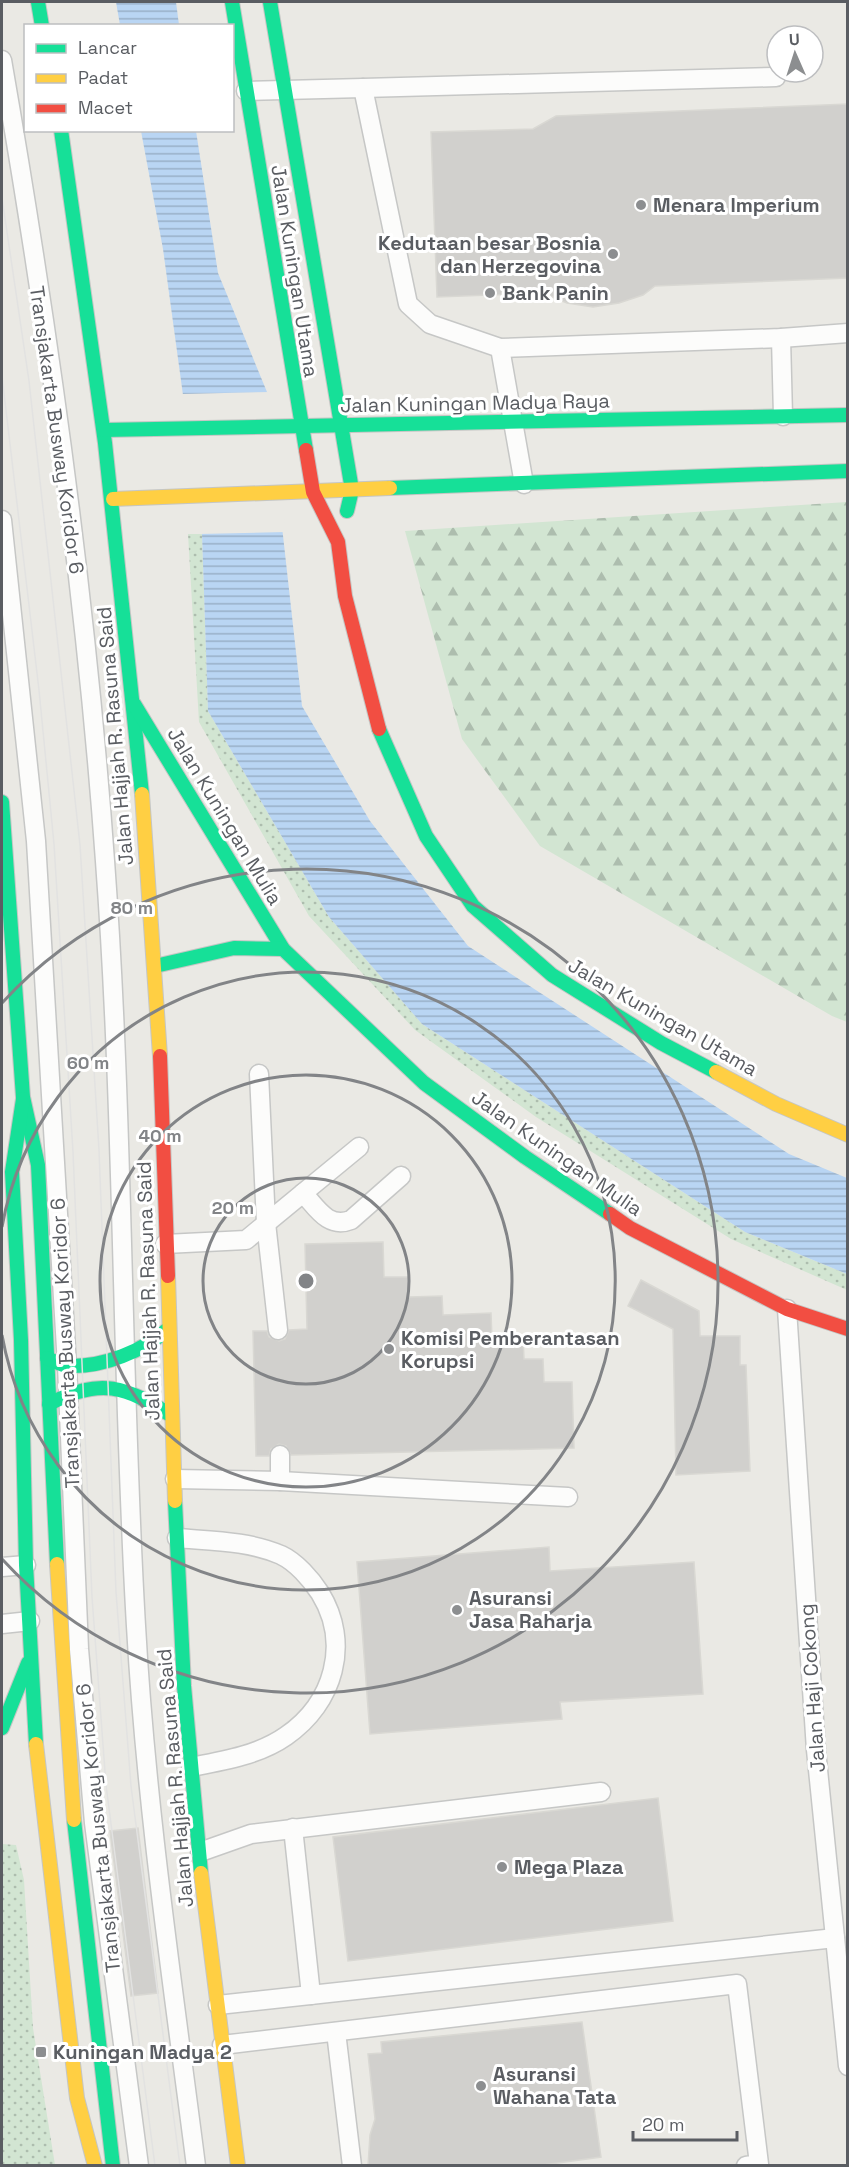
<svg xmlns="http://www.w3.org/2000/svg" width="849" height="2167" font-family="'Space Grotesk',sans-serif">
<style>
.grass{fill:url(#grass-dots)}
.forest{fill:url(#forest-firs)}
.water{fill:url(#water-rules)}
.pier{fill:#eae9e4}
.building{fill:#d1d0cd;stroke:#d9d8d3;stroke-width:1.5}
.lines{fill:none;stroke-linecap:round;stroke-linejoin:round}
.lane-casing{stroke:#c6c7c6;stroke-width:21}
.fast-casing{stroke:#c5c6c4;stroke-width:16}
.slow-casing{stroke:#c5c6c4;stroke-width:16}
.jam-casing{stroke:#c5c6c4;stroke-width:16}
.lane{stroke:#fcfcfb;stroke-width:18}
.fast{stroke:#16e098;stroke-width:14}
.slow{stroke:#ffcf43;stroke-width:14}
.jam{stroke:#f24e42;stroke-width:14}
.tram{stroke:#e2e2e1;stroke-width:1.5}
.ring{fill:none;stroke:#828487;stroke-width:3}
.poi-dot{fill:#8c8e90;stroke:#fff;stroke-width:2}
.labels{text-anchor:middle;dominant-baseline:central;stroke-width:6;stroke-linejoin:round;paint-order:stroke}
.poi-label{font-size:20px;font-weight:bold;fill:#5a5d62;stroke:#fff;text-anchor:start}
.street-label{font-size:20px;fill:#5a5d62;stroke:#fff}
.centre{fill:#828487;stroke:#fff;stroke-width:3}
.ring-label{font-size:18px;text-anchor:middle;font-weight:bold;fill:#828487;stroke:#fff;stroke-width:6;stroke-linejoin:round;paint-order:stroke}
</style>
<defs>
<pattern id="grass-dots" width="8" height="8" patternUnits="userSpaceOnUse" patternTransform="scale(1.5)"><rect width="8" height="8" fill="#d2e5d2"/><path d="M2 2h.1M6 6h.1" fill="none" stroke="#adbdae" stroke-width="1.8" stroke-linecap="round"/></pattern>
<pattern id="forest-firs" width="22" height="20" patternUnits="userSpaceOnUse" patternTransform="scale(1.5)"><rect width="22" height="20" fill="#d2e5d2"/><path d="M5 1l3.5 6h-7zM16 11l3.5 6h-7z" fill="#adbdae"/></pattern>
<pattern id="water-rules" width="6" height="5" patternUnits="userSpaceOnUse" patternTransform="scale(1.5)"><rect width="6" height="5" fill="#b9d5f3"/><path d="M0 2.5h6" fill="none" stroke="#99b0c8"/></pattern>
</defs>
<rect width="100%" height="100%" fill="#eae9e4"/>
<g class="grass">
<polygon points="188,534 202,534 208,711 329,917 422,1024 745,1232 847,1274 847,1290 731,1239 536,1117 415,1030 309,916 199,722"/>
<polygon points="2,1844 16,1845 24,1880 33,2028 55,2165 2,2165"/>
</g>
<polygon class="forest" points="847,502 848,502 847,1022 832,1016 540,846 462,739 405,531"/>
<g class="water">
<polygon points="116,2 176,2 179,25 120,25"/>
<polygon points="141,131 196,131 218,273 267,392 302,706 370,821 468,946 789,1154 847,1178 847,1274 745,1232 422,1024 329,917 208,711 202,534 163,249"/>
</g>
<polygon class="pier" points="270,392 286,532 199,534 182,394"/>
<g class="building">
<polygon points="848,104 848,278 655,286 643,295 619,303 593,307 567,303 543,293 437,297 431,132 533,129 556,116"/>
<polygon points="383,1242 384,1277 408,1277 409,1297 442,1296 443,1315 491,1313 492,1339 523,1338 524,1359 543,1359 544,1382 572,1382 574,1448 291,1455 286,1446 279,1444 271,1449 269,1456 256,1456 253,1331 267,1331 269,1337 279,1341 285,1339 289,1330 307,1329 305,1244"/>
<polygon points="641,1280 699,1311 700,1336 740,1336 740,1365 746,1365 750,1471 676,1475 673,1329 628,1306"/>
<polygon points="549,1547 550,1571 694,1562 703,1694 560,1702 562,1719 370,1734 357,1562"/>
<polygon points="658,1798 673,1921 348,1961 333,1837"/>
<polygon points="138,1828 158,1993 131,1996 110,1831"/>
<polygon points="582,2022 601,2157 536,2166 368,2166 370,2135 375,2119 368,2054 382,2053 381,2042"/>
</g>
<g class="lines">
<defs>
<g id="lane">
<path d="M2 60C48 325 86 593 105 861 124 1116 121 1371 136 1626 146 1807 173 1986 196 2166"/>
<polyline points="776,77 363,88 408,304 430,324 500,348 781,338 848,333"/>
<polyline points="246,91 363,88"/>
<polyline points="781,338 783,416"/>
<polyline points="500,348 524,484"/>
<polyline points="2,520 36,841 67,1366 79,1649 94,1823 139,2166"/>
<polyline points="259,1074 266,1223 278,1330"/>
<path d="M303 1193C317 1208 328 1229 351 1220L401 1176"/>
<polyline points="165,1244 246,1240 359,1147"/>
<polyline points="787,1309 816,1750 848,2066"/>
<polyline points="175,1479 280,1481 280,1455"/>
<polyline points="280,1481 568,1497"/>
<path d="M177 1538C212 1541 249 1541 281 1555 296 1562 311 1579 320 1593 351 1643 334 1703 286 1736 259 1755 223 1761 191 1767"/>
<polyline points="2,1567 26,1565"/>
<polyline points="2,1624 30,1621"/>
<polyline points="293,1828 311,1995"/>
<polyline points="200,1852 251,1834 601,1792"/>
<polyline points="218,2005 835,1938"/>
<polyline points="336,2032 352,2166"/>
<polyline points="222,2045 737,1984 759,2164 746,2166"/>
</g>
<g id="fast">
<polyline points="38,2 42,26"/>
<polyline points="232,2 306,450"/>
<polyline points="270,2 352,490 347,511"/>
<polyline points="61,130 105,443 142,794"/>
<polyline points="104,430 848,415"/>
<polyline points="390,488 848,471"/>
<polyline points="134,704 283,949 424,1083 525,1157 610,1214"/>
<polyline points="379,729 426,836 473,906 552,975 661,1043 716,1072"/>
<polyline points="2,802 23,1097 38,1165 57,1564"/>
<polyline points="155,966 234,948 283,949"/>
<polyline points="23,1099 12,1172 21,1340 26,1565 36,1744"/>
<path d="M47 1358C54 1361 62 1366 69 1366 104 1367 143 1351 168 1329"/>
<path d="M49 1404C101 1377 125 1386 172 1416"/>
<polyline points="175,1501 184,1686 201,1873"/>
<polyline points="2,1728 28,1663"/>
<polyline points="74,1820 113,2166"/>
</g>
<g id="slow">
<polyline points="113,499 390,488"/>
<polyline points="142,794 160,1056"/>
<polyline points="716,1072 776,1104 848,1135"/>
<polyline points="168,1276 175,1501"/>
<polyline points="57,1564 74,1820"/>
<polyline points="36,1744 77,2098 95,2166"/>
<polyline points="201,1873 238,2166"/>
</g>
<g id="jam">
<polyline points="306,450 313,492 338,542 345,596 379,729"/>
<polyline points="160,1056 168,1276"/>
<polyline points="610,1214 630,1228 787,1309 848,1329"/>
</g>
</defs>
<use href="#lane" class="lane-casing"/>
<use href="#fast" class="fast-casing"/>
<use href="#slow" class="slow-casing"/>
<use href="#jam" class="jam-casing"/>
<use href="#lane" class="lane"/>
<use href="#fast" class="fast"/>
<use href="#slow" class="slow"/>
<use href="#jam" class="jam"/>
<g class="tram">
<polyline points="2,198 29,381 80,845 99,1150 116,1592 131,1786 180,2166"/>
<polyline points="2,376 39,690 54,844 73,1152 92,1597 106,1785 155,2166"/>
</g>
</g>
<g class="ring">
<circle cx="306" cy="1281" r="103"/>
<circle cx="306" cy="1281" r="206"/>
<path d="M2 1227A309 309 0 1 1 2 1335"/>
<path d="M2 1003A412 412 0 1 1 2 1559"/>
</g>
<g class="poi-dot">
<circle cx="641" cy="205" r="6"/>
<circle cx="613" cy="254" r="6"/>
<circle cx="490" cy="293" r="6"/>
<circle cx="389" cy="1349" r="6"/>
<circle cx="457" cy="1610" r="6"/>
<circle cx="502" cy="1867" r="6"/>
<rect x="35" y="2046" width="12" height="12" rx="3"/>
<circle cx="481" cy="2086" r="6"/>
</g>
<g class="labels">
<g class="poi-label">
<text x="653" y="205">Menara Imperium</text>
<text x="601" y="243" text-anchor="end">Kedutaan besar Bosnia<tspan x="601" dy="23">dan Herzegovina</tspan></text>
<text x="502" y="293">Bank Panin</text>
<text x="401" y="1338">Komisi Pemberantasan<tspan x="401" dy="23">Korupsi</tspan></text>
<text x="469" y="1598">Asuransi<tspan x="469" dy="23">Jasa Raharja</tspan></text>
<text x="514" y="1867">Mega Plaza</text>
<text x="53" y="2052">Kuningan Madya 2</text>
<text x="493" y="2074">Asuransi<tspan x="493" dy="23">Wahana Tata</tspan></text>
</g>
<g class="street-label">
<text transform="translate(295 271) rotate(81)">Jalan Kuningan Utama</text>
<text transform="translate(475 403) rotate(-1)">Jalan Kuningan Madya Raya</text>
<text transform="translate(57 430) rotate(82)">Transjakarta Busway Koridor 6</text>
<text transform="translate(115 736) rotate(-95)">Jalan Hajjah R. Rasuna Said</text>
<text transform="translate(225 816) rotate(59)">Jalan Kuningan Mulia</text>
<text transform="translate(663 1017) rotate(30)">Jalan Kuningan Utama</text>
<text transform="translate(557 1153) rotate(35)">Jalan Kuningan Mulia</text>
<text transform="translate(148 1291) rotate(-92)">Jalan Hajjah R. Rasuna Said</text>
<text transform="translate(65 1343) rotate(-93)">Transjakarta Busway Koridor 6</text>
<text transform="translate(812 1688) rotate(-94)">Jalan Haji Cokong</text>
<text transform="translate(175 1778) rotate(-95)">Jalan Hajjah R. Rasuna Said</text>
<text transform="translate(98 1828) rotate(-96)">Transjakarta Busway Koridor 6</text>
</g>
</g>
<circle cx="306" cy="1281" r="9" class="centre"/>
<g class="ring-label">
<text x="132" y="914">80 m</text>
<text x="88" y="1069">60 m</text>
<text x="160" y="1142">40 m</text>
<text x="233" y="1214">20 m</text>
</g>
<rect width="849" height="2167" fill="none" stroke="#5a5d62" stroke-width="6"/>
<rect x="24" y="24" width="210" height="108" fill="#ffffff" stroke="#bdbec0" stroke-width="1.5"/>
<rect x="36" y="44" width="30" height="9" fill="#16e098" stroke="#bdbec0" stroke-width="1.5"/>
<text x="78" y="54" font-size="18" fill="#5a5d62">Lancar</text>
<rect x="36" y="74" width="30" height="9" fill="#ffcf43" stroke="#bdbec0" stroke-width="1.5"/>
<text x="78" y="84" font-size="18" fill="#5a5d62">Padat</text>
<rect x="36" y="104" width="30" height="9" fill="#f24e42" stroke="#bdbec0" stroke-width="1.5"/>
<text x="78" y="114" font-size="18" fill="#5a5d62">Macet</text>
<g transform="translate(795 54) rotate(357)"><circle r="28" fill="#ffffff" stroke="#bdbec0" stroke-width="1.5"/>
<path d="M0-4.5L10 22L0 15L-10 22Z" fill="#8c8e90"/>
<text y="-9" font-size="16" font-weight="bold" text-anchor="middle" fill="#5a5d62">U</text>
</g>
<path d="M633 2131v9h104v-9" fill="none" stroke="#5a5d62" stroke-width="3"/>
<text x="642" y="2131" font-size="18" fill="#5a5d62" stroke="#ffffff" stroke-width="4.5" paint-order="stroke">20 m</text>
</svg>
